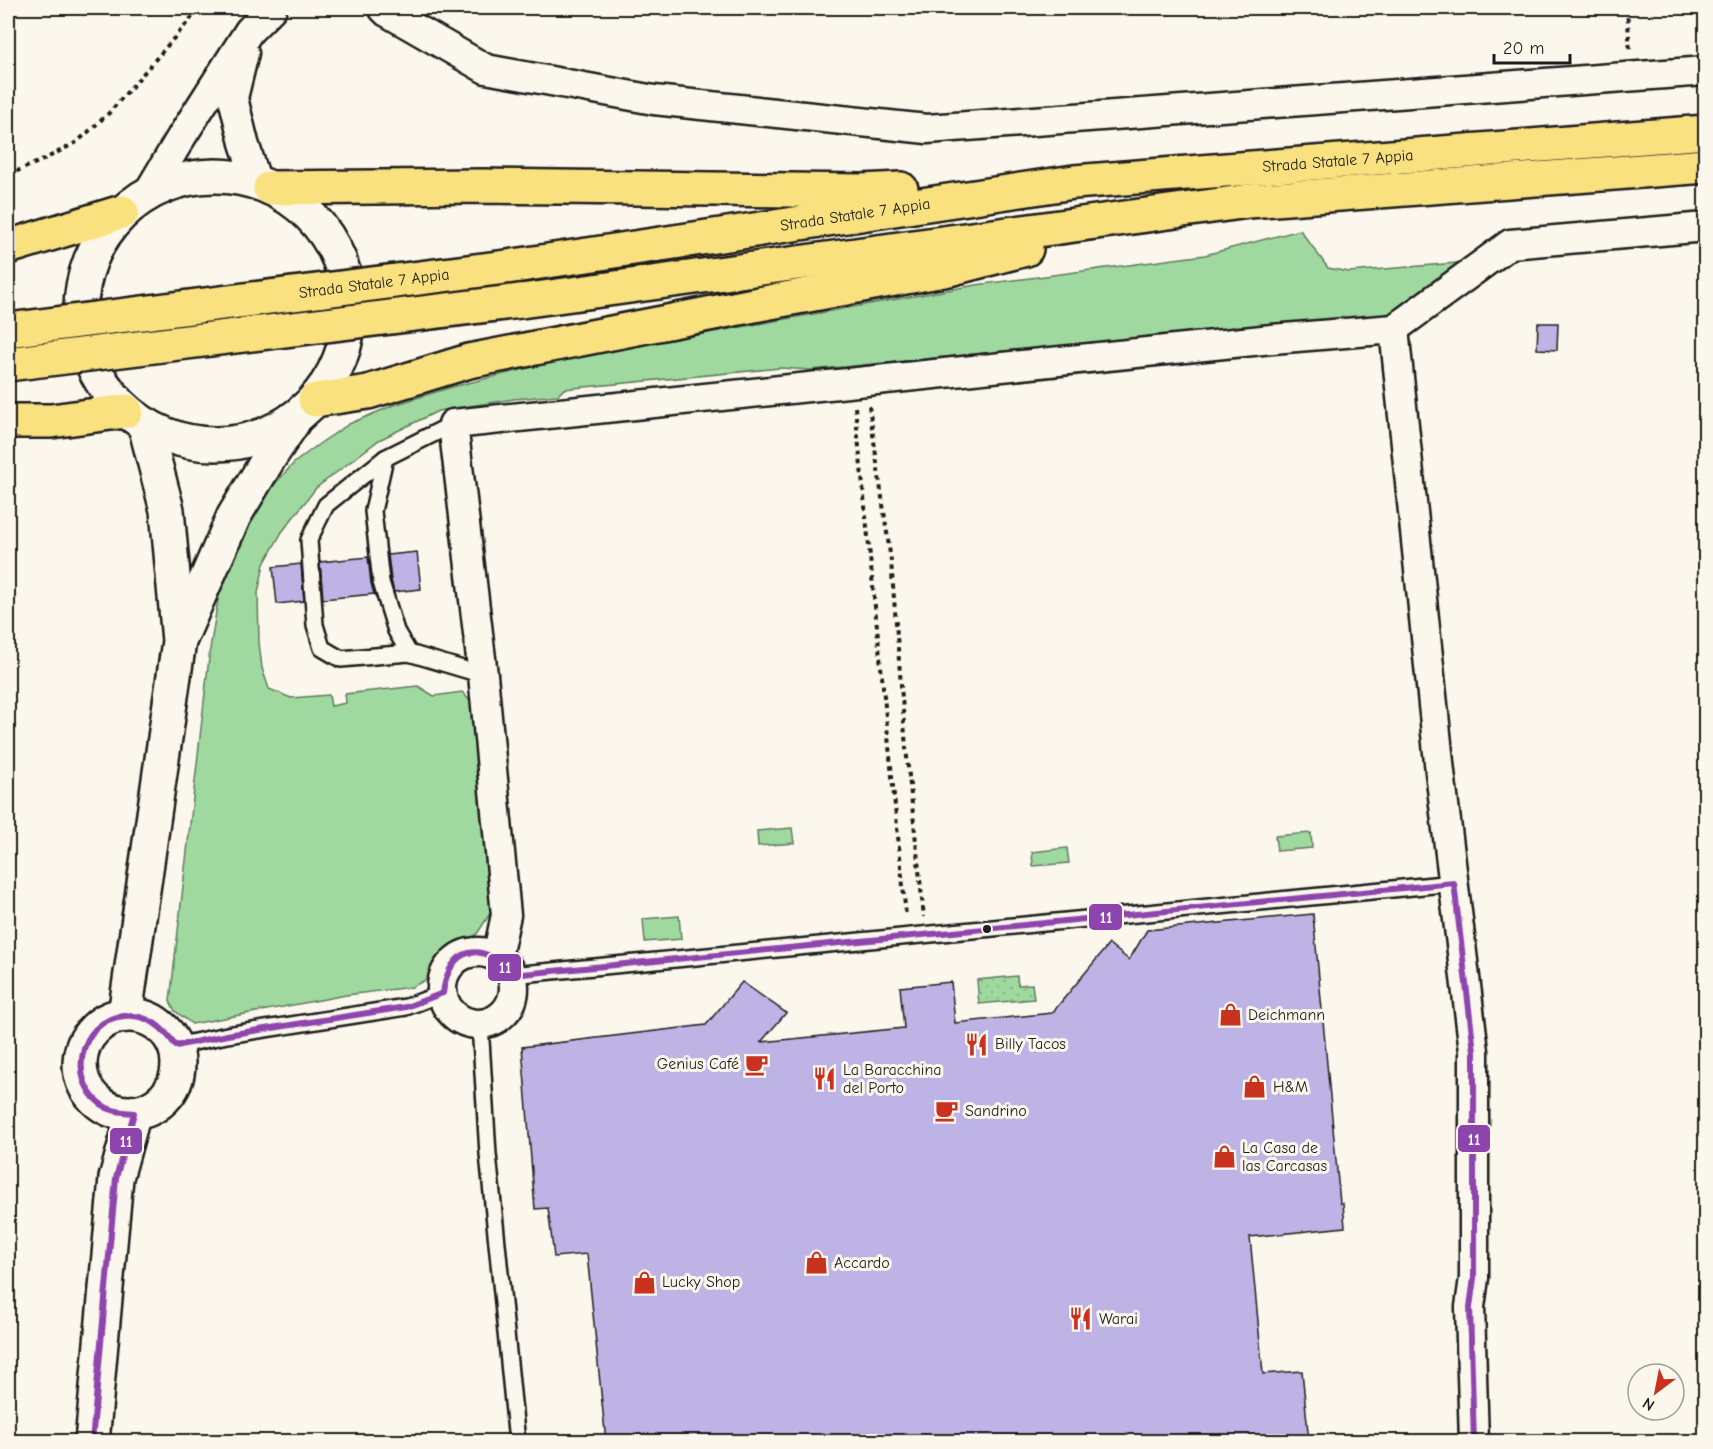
<svg xmlns="http://www.w3.org/2000/svg" width="1713" height="1449" font-family="'Comic Neue',sans-serif">
<style>
.grass{fill:#a0d99f;stroke:#5e7a5e;stroke-width:1.5}
.park{fill:url(#park-dots);stroke:#5e7a5e;stroke-width:1.5}
.building{fill:#bdb4e5;stroke:#1c1c1c;stroke-width:1.5}
.lines{fill:none;stroke-linecap:round;stroke-linejoin:round}
.lane-casing{stroke:#1c1c1c;stroke-width:20}
.street-casing{stroke:#1c1c1c;stroke-width:33}
.secondary-casing{stroke:#1c1c1c;stroke-width:38}
.highway-casing{stroke:#1c1c1c;stroke-width:38}
.path{stroke:#1c1c1c;stroke-width:4;stroke-dasharray:4.5 4.5;stroke-linecap:butt}
.lane{stroke:#fbf7ec;stroke-width:15}
.street{stroke:#fbf7ec;stroke-width:28}
.secondary{stroke:#fbf7ec;stroke-width:33}
.highway{stroke:#fae180;stroke-width:33}
.highway-bridge-casing{stroke:#1c1c1c;stroke-width:38;stroke-linecap:butt}
.highway-bridge{stroke:#fae180;stroke-width:33}
.bus-1-casing{stroke:#fbf7ec;stroke-width:10}
.bus-1{stroke:#8e44ad;stroke-width:6}
.bus-dot{fill:#1c1c1c;stroke:#fbf7ec;stroke-width:2}
.labels{text-anchor:middle;dominant-baseline:central;stroke-width:6;stroke-linejoin:round;paint-order:stroke}
.street-label{font-size:16px;fill:#1c1c1c;stroke:#fbf7ec}
.poi-label{font-size:16px;fill:#1c1c1c;stroke:#fbf7ec;text-anchor:start}
.line-badge{stroke:#fbf7ec;stroke-width:2}
.badge-label{font-size:16px;text-anchor:middle;font-weight:bold;fill:#fff}
</style>
<defs>
<pattern id="park-dots" width="8" height="8" patternUnits="userSpaceOnUse" patternTransform="scale(1.5)"><rect width="8" height="8" fill="#a0d99f"/><path d="M2 2h.1M6 6h.1" fill="none" stroke="#89ba88" stroke-width="1.8" stroke-linecap="round"/></pattern>
</defs>
<rect width="100%" height="100%" fill="#fbf7ec"/>
<filter id="ink" filterUnits="userSpaceOnUse"><feTurbulence type="fractalNoise" baseFrequency=".0167" numOctaves="2"/><feDisplacementMap in="SourceGraphic" scale="12" xChannelSelector="R" yChannelSelector="G"/><feConvolveMatrix kernelMatrix="1 2 1 2 8 2 1 2 1" color-interpolation-filters="sRGB"/></filter>
<g filter="url(#ink)">
<g class="grass">
<polygon points="1300,230 1328,268 1349,272 1457,263 1401,313 811,370 780,368 564,389 558,395 514,399 438,411 379,440 316,488 282,532 264,564 258,593 259,642 262,668 269,689 291,698 329,695 331,706 346,703 345,694 418,686 434,696 462,692 471,702 491,912 477,934 457,950 431,977 412,987 346,995 192,1024 175,1011 170,1001 210,649 221,582 244,529 272,487 294,463 319,444 349,424 394,405 452,387 574,357 976,285 1205,255"/>
<polygon points="792,828 794,843 758,846 757,831"/>
<polygon points="1311,833 1312,848 1277,851 1275,836"/>
<polygon points="1067,848 1069,863 1033,866 1032,852"/>
<polygon points="679,916 681,939 645,942 643,919"/>
</g>
<polygon class="park" points="1017,976 1018,985 1032,984 1034,999 979,1004 977,980"/>
<g class="building">
<polygon points="1538,323 1558,323 1557,350 1537,349"/>
<polygon points="417,552 421,589 394,592 391,580 388,555"/>
<polygon points="368,557 371,583 374,594 323,599 320,562"/>
<polygon points="301,564 304,601 277,604 273,567"/>
<polygon points="1313,914 1340,1203 1343,1203 1345,1227 1250,1237 1263,1374 1302,1371 1309,1442 606,1442 587,1254 554,1257 548,1208 535,1209 522,1047 706,1025 742,982 786,1013 761,1042 904,1028 900,987 951,982 955,1023 1052,1013 1109,944 1129,960 1147,930"/>
</g>
<g class="lines">
<defs>
<g id="lane">
<polyline points="453,424 385,458 373,511 381,582 396,631 409,653 483,675"/>
<polyline points="385,458 326,505 309,540 315,625 322,648 341,659 409,653"/>
<polyline points="512,975 1454,883"/>
<polyline points="480,1024 488,1154 517,1442"/>
<polyline points="176,1046 227,1035 406,1007 443,993"/>
</g>
<g id="street">
<polyline points="383,8 387,12 486,69 654,100 927,129 1706,71"/>
<polyline points="244,53 233,98 244,143 257,183"/>
<polyline points="148,193 182,136 249,31 272,8"/>
<polyline points="1394,329 1440,772 1474,1051 1474,1278 1470,1307 1474,1442"/>
<circle cx="478" cy="988" r="36"/>
<polyline points="497,957 506,915 483,675 453,424 1272,339 1394,329 1510,244 1706,227"/>
</g>
<g id="secondary">
<circle cx="215" cy="310" r="134"/>
<polyline points="180,639 234,516 269,458 293,422"/>
<circle cx="129" cy="1064" r="49"/>
<polyline points="125,1015 179,641 167,510 145,425"/>
<polyline points="92,1442 116,1178 134,1113"/>
</g>
<g id="highway">
<polyline points="270,188 482,186 862,191 901,189"/>
<polyline points="8,247 122,212"/>
<path id="s1" d="M514 266 1074 182 1706 132"/>
<polyline points="521,301 1249,201 1706,166"/>
<polyline points="315,400 368,392 469,361 759,304 949,269 1026,249"/>
<polyline points="8,421 51,421 126,411"/>
</g>
</defs>
<use href="#lane" class="lane-casing"/>
<use href="#street" class="street-casing"/>
<use href="#secondary" class="secondary-casing"/>
<use href="#highway" class="highway-casing"/>
<g class="path">
<polyline points="1627,8 1630,52"/>
<polyline points="8,175 43,160 77,142 109,113 200,8"/>
<polyline points="869,406 891,561 906,748 924,917"/>
<polyline points="855,407 906,916"/>
</g>
<use href="#lane" class="lane"/>
<use href="#street" class="street"/>
<use href="#secondary" class="secondary"/>
<use href="#highway" class="highway"/>
<defs>
<g id="highway-bridge">
<path id="s2" d="M8 330 514 266"/>
<polyline points="8,364 521,301"/>
</g>
</defs>
<use href="#highway-bridge" class="highway-bridge-casing"/>
<use href="#highway-bridge" class="highway-bridge"/>
<defs>
<path id="bus-1" d="M92 1442 116 1178 134 1113C125 1112 115 1112 107 1108 66 1086 77 1020 124 1016 148 1014 163 1027 176 1046L227 1035 406 1007 443 993C449 946 483 939 512 975L1454 883 1474 1051V1278L1470 1307 1474 1442"/>
</defs>
<use href="#bus-1" class="bus-1-casing"/>
<use href="#bus-1" class="bus-1"/>
</g>
</g>
<defs>
<symbol id="shop-bare" viewBox="-9 -9 18 18"><path d="M-5-2.5h2.3a2.7 3.5 0 0 1 5.4 0H5L5.5 6h-11ZM-1.5-2.5h3a1.5 2.3 0 0 0-3 0Z" fill="#c8321e" stroke="#fbf7ec" stroke-width="2.5" paint-order="stroke"/></symbol>
<symbol id="restaurant-bare" viewBox="-9 -9 18 18"><path d="M-5-6h1v4h1v-4h1v4h1v-4h1v5L-1.5 .5V6h-2V.5L-5-1ZM5-6V6H3V1.5H1.5Q1.5-4 5-6Z" fill="#c8321e" stroke="#fbf7ec" stroke-width="2.5" paint-order="stroke"/></symbol>
<symbol id="cafe-bare" viewBox="-9 -9 18 18"><path d="M-5.5-4.5H6V0H3Q3 3.5 0 3.5H-2.5Q-5.5 3.5-5.5 0ZM3-3.2v2h1.7v-2ZM-6 4.5H4V6H-6Z" fill="#c8321e" stroke="#fbf7ec" stroke-width="2.5" paint-order="stroke"/></symbol>
</defs>
<g fill-rule="evenodd">
<use href="#shop-bare" x="1214" y="998" width="33" height="33"/>
<use href="#restaurant-bare" x="960" y="1028" width="33" height="33"/>
<use href="#cafe-bare" x="740" y="1048" width="33" height="33"/>
<use href="#restaurant-bare" x="808" y="1062" width="33" height="33"/>
<use href="#shop-bare" x="1238" y="1070" width="33" height="33"/>
<use href="#cafe-bare" x="930" y="1094" width="33" height="33"/>
<use href="#shop-bare" x="1208" y="1140" width="33" height="33"/>
<use href="#shop-bare" x="800" y="1246" width="33" height="33"/>
<use href="#shop-bare" x="628" y="1266" width="33" height="33"/>
<use href="#restaurant-bare" x="1064" y="1302" width="33" height="33"/>
</g>
<circle class="bus-dot" cx="987" cy="929" r="5"/>
<g class="labels">
<g class="street-label">
<text stroke="none"><textPath href="#s1" startOffset="831">Strada Statale 7 Appia</textPath></text>
<text stroke="none"><textPath href="#s1" startOffset="345">Strada Statale 7 Appia</textPath></text>
<text stroke="none"><textPath href="#s2" startOffset="369">Strada Statale 7 Appia</textPath></text>
</g>
<g class="poi-label">
<text x="1248" y="1015">Deichmann</text>
<text x="995" y="1044">Billy Tacos</text>
<text x="739" y="1064" text-anchor="end">Genius Café</text>
<text x="843" y="1070">La Baracchina<tspan x="843" dy="18">del Porto</tspan></text>
<text x="1273" y="1087">H&amp;M</text>
<text x="965" y="1111">Sandrino</text>
<text x="1242" y="1148">La Casa de<tspan x="1242" dy="18">las Carcasas</tspan></text>
<text x="834" y="1263">Accardo</text>
<text x="662" y="1282">Lucky Shop</text>
<text x="1099" y="1319">Warai</text>
</g>
</g>
<g class="line-badge">
<rect x="1088" y="903" width="35" height="28" rx="6" fill="#8e44ad"/>
<rect x="487" y="953" width="35" height="29" rx="6" fill="#8e44ad"/>
<rect x="1457" y="1124" width="34" height="29" rx="6" fill="#8e44ad"/>
<rect x="109" y="1127" width="34" height="28" rx="6" fill="#8e44ad"/>
</g>
<g class="badge-label">
<text x="1106" y="923">11</text>
<text x="505" y="973">11</text>
<text x="1474" y="1145">11</text>
<text x="126" y="1147">11</text>
</g>
<rect width="1713" height="1449" fill="none" stroke="#fbf7ec" stroke-width="30"/>
<rect x="15" y="15" width="1683" height="1419" fill="none" stroke="#1c1c1c" stroke-width="2" filter="url(#ink)"/>
<g transform="translate(1656 1392) rotate(212)"><circle r="28" fill="#fbf7ec" stroke="#a29f99" stroke-width="1.5"/>
<path d="M0-4.5L10 22L0 15L-10 22Z" fill="#c8321e"/>
<text y="-9" font-size="16" font-weight="bold" text-anchor="middle" fill="#1c1c1c">N</text>
</g>
<path d="M1494 54v9h76v-9" fill="none" stroke="#1c1c1c" stroke-width="3"/>
<text x="1503" y="54" font-size="18" fill="#1c1c1c" stroke="#fbf7ec" stroke-width="4.5" paint-order="stroke">20 m</text>
</svg>
